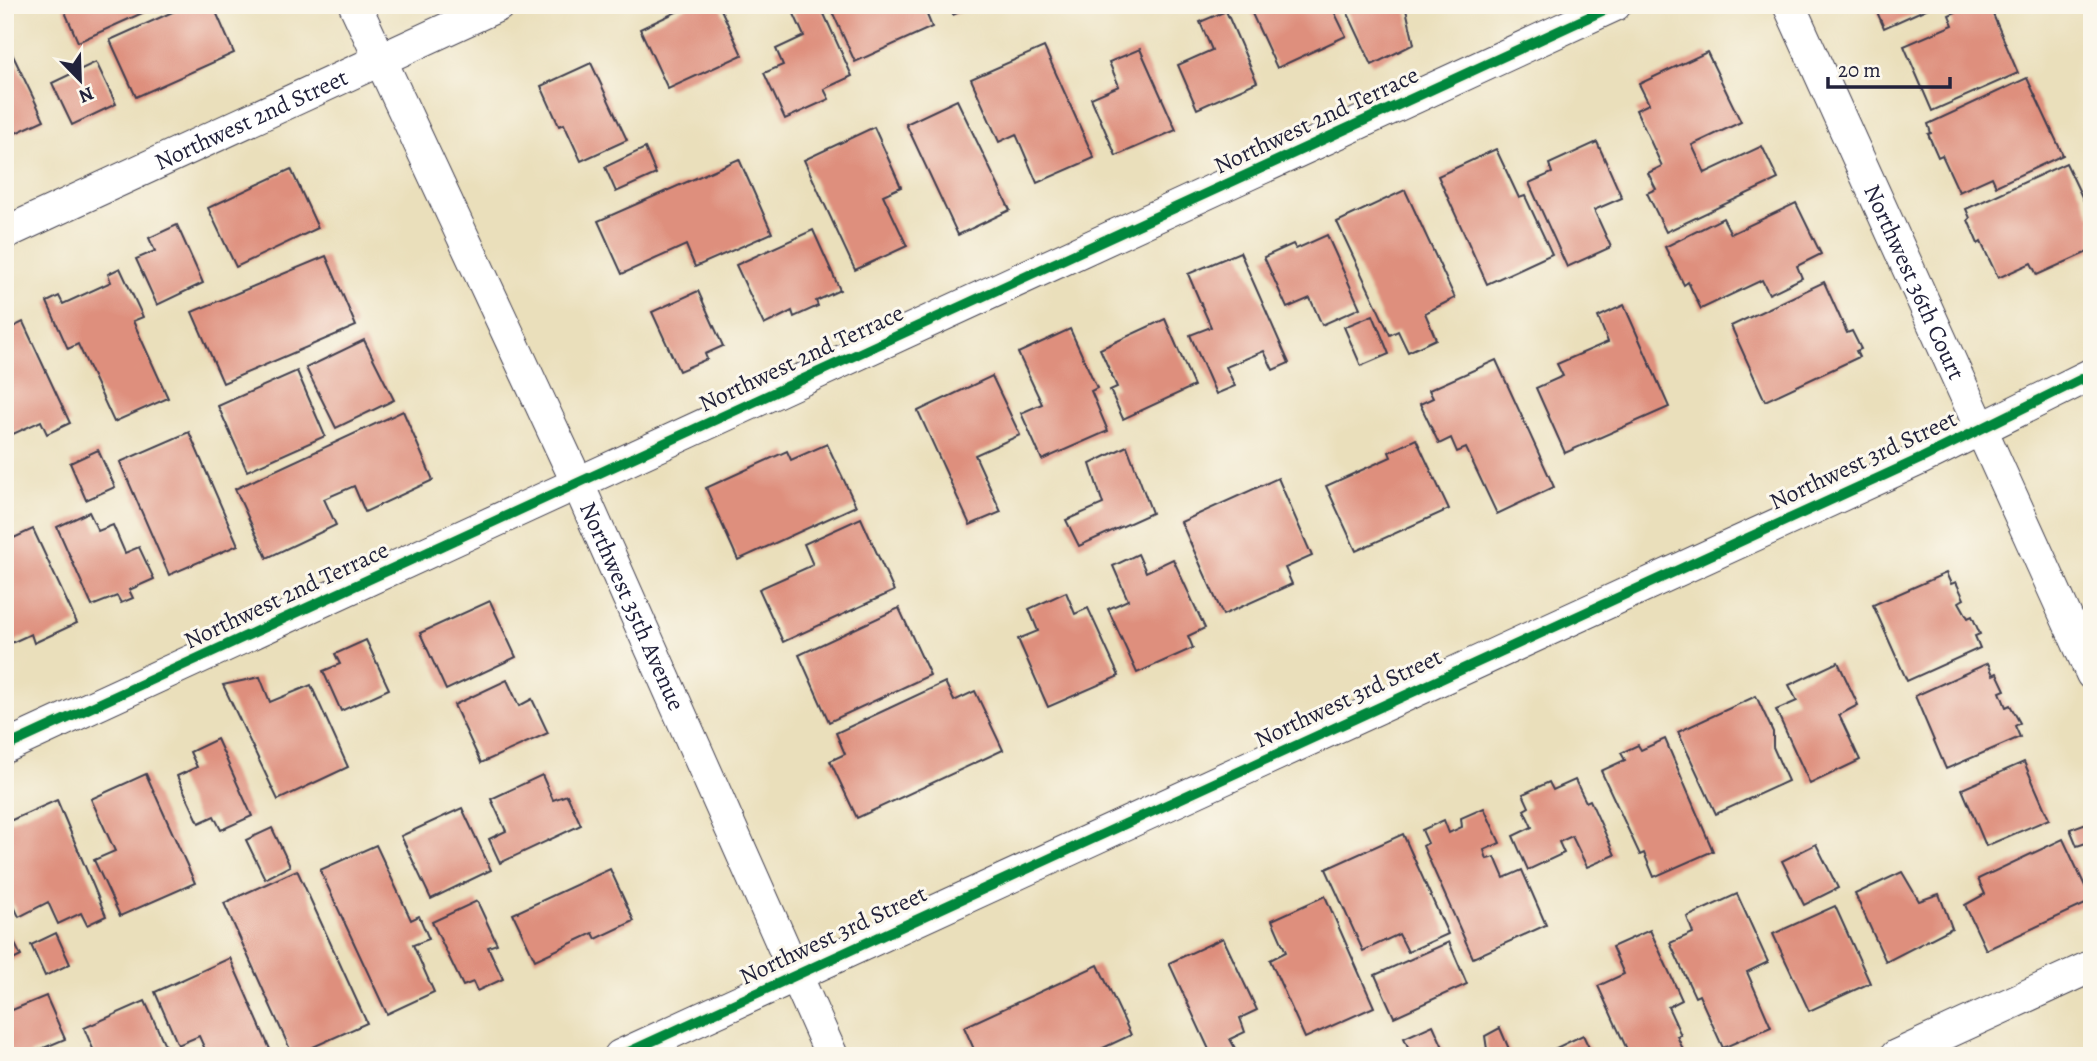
<svg xmlns="http://www.w3.org/2000/svg" width="2097" height="1061" font-family="Alegreya,serif">
<style>
.building{fill:#de8f7d}
.lines{fill:none;stroke-linecap:round;stroke-linejoin:round}
.street-casing{stroke:#403e4e;stroke-width:34}
.street{stroke:#fff;stroke-width:32}
.cycleway-casing{stroke:#fbf7ec;stroke-width:15}
.cycleway{stroke:#00873e;stroke-width:10}
.labels{text-anchor:middle;dominant-baseline:central;stroke-width:6;stroke-linejoin:round;paint-order:stroke}
.street-label{font-size:24px;fill:#22223b;stroke:#fbf7ec}
</style>
<rect width="100%" height="100%" fill="#fbf7ec"/>
<filter id="ink" filterUnits="userSpaceOnUse"><feTurbulence type="fractalNoise" baseFrequency=".0143" numOctaves="2"/><feDisplacementMap in="SourceGraphic" scale="14" xChannelSelector="R" yChannelSelector="G"/><feConvolveMatrix kernelMatrix="1 2 1 2 8 2 1 2 1" color-interpolation-filters="sRGB"/></filter>
<filter id="wash" filterUnits="userSpaceOnUse"><feTurbulence type="fractalNoise" baseFrequency=".00686" numOctaves="4" result="noise"/><feDisplacementMap in="SourceGraphic" scale="28" xChannelSelector="R" yChannelSelector="G"/><feGaussianBlur stdDeviation="1.57" result="paint"/><feColorMatrix in="noise" values="0 0 0 0 0 0 0 0 0 0 0 0 0 0 0 0 0 1.4 0 .05"/><feComposite in="paint" operator="in"/></filter>
<g filter="url(#wash)">
<rect width="100%" height="100%" fill="#eadfbb"/>
<g id="blocks">
<g class="building">
<polygon points="62,5 160,5 78,42"/>
<polygon points="188,5 213,5 234,53 136,97 110,40"/>
<polygon points="691,5 719,5 742,55 668,89 640,29"/>
<polygon points="790,5 820,5 852,76 824,89 829,99 785,119 764,73 783,65 776,49 804,36"/>
<polygon points="834,5 923,5 932,27 855,62 830,7"/>
<polygon points="949,5 975,5 953,15"/>
<polygon points="1248,5 1331,5 1346,36 1277,68"/>
<polygon points="1344,5 1405,5 1414,44 1372,65"/>
<polygon points="1874,5 1935,5 1884,28"/>
<polygon points="1971,5 1989,5 2018,73 1932,111 1904,46 1953,25 1949,15"/>
<polygon points="1226,11 1257,82 1197,109 1178,65 1212,50 1200,22"/>
<polygon points="5,39 44,120 5,138"/>
<polygon points="1044,47 1094,158 1037,183 1016,134 999,142 971,79"/>
<polygon points="1140,49 1176,130 1116,156 1091,98 1119,86 1109,62"/>
<polygon points="1707,52 1741,122 1692,145 1705,173 1762,146 1778,179 1666,232 1647,193 1656,189 1648,173 1662,166 1636,110 1649,104 1639,84"/>
<polygon points="96,62 116,104 72,125 52,83"/>
<polygon points="591,63 627,140 581,161 564,124 559,126 541,86"/>
<polygon points="2027,78 2063,155 1996,186 1992,177 1959,192 1942,155 1938,157 1928,134 1931,133 1928,124"/>
<polygon points="957,100 1010,210 958,235 906,124"/>
<polygon points="874,127 901,187 883,195 907,246 855,270 804,160"/>
<polygon points="1597,142 1622,198 1594,210 1611,247 1567,267 1529,183 1552,173 1549,164"/>
<polygon points="645,148 656,174 616,192 605,167"/>
<polygon points="1496,149 1519,198 1525,196 1552,254 1487,284 1438,176"/>
<polygon points="739,159 772,233 695,267 686,245 622,274 598,221"/>
<polygon points="2066,163 2092,218 2092,250 2037,275 2031,263 1998,278 1981,242 1978,244 1968,220 1970,218 1966,209"/>
<polygon points="291,169 318,228 236,267 208,208"/>
<polygon points="1405,190 1455,298 1425,313 1436,339 1408,352 1398,331 1390,335 1337,222"/>
<polygon points="1796,203 1821,254 1797,266 1802,278 1769,294 1762,280 1701,309 1688,282 1684,285 1665,247 1723,218 1731,234"/>
<polygon points="177,225 203,283 157,305 136,259 155,251 149,238"/>
<polygon points="813,230 840,290 816,301 818,306 794,317 792,311 764,325 736,265"/>
<polygon points="1327,235 1360,308 1322,325 1310,298 1287,308 1264,257 1293,244 1296,249"/>
<polygon points="1240,252 1289,363 1273,370 1264,351 1226,367 1235,386 1216,394 1190,335 1211,327 1188,274"/>
<polygon points="326,256 356,326 223,383 192,312"/>
<polygon points="120,268 143,317 133,321 168,398 114,422 78,344 68,349 47,302 59,296 63,304 111,282 108,274"/>
<polygon points="1824,282 1847,333 1852,331 1861,349 1856,351 1859,357 1765,401 1731,326"/>
<polygon points="698,291 723,346 705,354 707,359 679,371 652,312"/>
<polygon points="1624,305 1669,407 1565,453 1536,388 1563,376 1557,364 1608,342 1598,317"/>
<polygon points="1373,315 1389,354 1361,366 1344,327"/>
<polygon points="1165,319 1194,386 1123,419 1110,390 1117,387 1100,349"/>
<polygon points="23,322 70,423 47,434 41,421 11,435 5,423 5,331"/>
<polygon points="1070,329 1097,388 1091,391 1108,431 1042,460 1021,413 1042,404 1018,353"/>
<polygon points="364,340 394,400 336,428 306,368"/>
<polygon points="1496,360 1554,487 1497,514 1466,448 1457,452 1451,438 1439,444 1420,404 1433,398 1429,390"/>
<polygon points="297,371 325,436 247,471 218,406"/>
<polygon points="992,376 1020,435 975,455 1001,512 970,525 918,411"/>
<polygon points="403,411 433,480 365,512 354,486 324,499 336,525 267,558 235,489"/>
<polygon points="189,432 238,545 169,575 120,462"/>
<polygon points="1416,439 1449,509 1356,551 1326,486 1391,457 1389,452"/>
<polygon points="827,444 856,506 738,560 706,488 787,451 791,460"/>
<polygon points="1127,446 1152,513 1079,546 1066,520 1103,504 1090,464"/>
<polygon points="98,450 115,487 86,500 70,463"/>
<polygon points="1278,478 1312,556 1285,568 1292,584 1223,615 1181,522"/>
<polygon points="89,512 98,531 113,525 125,553 139,547 154,579 129,590 133,598 121,603 117,596 92,606 57,527"/>
<polygon points="861,518 894,591 783,642 759,589 813,565 804,544"/>
<polygon points="33,529 77,623 34,643 31,634 5,646 5,542"/>
<polygon points="1138,554 1146,572 1173,559 1205,628 1188,636 1193,648 1137,673 1108,609 1128,600 1113,566"/>
<polygon points="1946,573 1951,584 1956,582 1964,599 1959,602 1968,618 1972,616 1980,634 1975,636 1980,648 1907,681 1873,605"/>
<polygon points="1066,592 1075,614 1088,608 1119,676 1048,707 1018,639 1038,631 1029,609"/>
<polygon points="490,601 516,657 446,690 420,633"/>
<polygon points="899,608 930,675 829,722 799,655"/>
<polygon points="366,640 389,689 341,711 323,671 340,664 335,654"/>
<polygon points="1838,662 1858,705 1839,715 1860,760 1810,784 1776,710 1797,701 1789,685"/>
<polygon points="1988,663 1993,675 1997,673 2005,690 2000,692 2006,707 2010,705 2020,723 2015,726 2020,737 1946,769 1915,696"/>
<polygon points="260,677 270,702 311,685 348,767 278,800 223,685"/>
<polygon points="507,680 519,706 532,699 548,733 481,763 454,705"/>
<polygon points="945,682 954,701 975,691 1003,750 857,818 830,761 845,754 836,733"/>
<polygon points="1756,696 1773,732 1773,747 1788,781 1716,814 1678,732"/>
<polygon points="217,739 252,816 221,830 214,816 199,823 177,776 197,767 190,752"/>
<polygon points="1665,739 1713,851 1654,877 1644,853 1640,855 1601,771 1625,760 1621,753 1638,745 1641,750"/>
<polygon points="2024,762 2049,819 1986,846 1962,789"/>
<polygon points="146,774 195,883 120,916 94,860 115,851 91,799"/>
<polygon points="542,775 553,800 567,795 581,825 500,863 489,839 506,831 491,799"/>
<polygon points="1575,780 1586,802 1590,800 1615,855 1587,867 1572,836 1559,842 1564,853 1528,870 1513,836 1532,827 1524,810 1529,807 1523,794 1549,782 1553,790"/>
<polygon points="57,800 106,916 87,925 81,913 58,924 48,902 19,917 5,887 5,823"/>
<polygon points="462,808 491,870 431,899 401,836"/>
<polygon points="1484,808 1500,843 1484,850 1487,859 1495,857 1504,878 1522,870 1546,925 1473,958 1423,846 1428,843 1422,830 1444,820 1449,833 1462,827 1461,818"/>
<polygon points="2092,821 2092,841 2077,846 2070,829"/>
<polygon points="272,828 290,866 265,879 246,840"/>
<polygon points="1403,834 1448,934 1408,952 1399,934 1363,951 1326,869"/>
<polygon points="2063,839 2092,901 1986,950 1965,905 1985,894 1978,879"/>
<polygon points="1816,844 1838,888 1804,905 1782,861"/>
<polygon points="376,845 411,920 419,916 429,939 413,945 434,992 387,1014 320,870"/>
<polygon points="610,869 634,921 596,939 593,933 535,960 513,914"/>
<polygon points="297,870 367,1023 293,1056 224,903"/>
<polygon points="1902,872 1919,901 1939,894 1952,928 1886,962 1855,894"/>
<polygon points="1737,894 1768,962 1747,972 1771,1027 1723,1048 1699,995 1695,997 1670,943 1693,933 1687,917"/>
<polygon points="1325,896 1374,1007 1305,1038 1270,960 1286,952 1272,920"/>
<polygon points="477,901 497,944 488,947 503,979 477,991 473,982 463,986 432,922"/>
<polygon points="1835,906 1870,983 1809,1011 1773,934"/>
<polygon points="5,924 21,956 5,964"/>
<polygon points="1650,930 1682,1000 1668,1007 1681,1035 1677,1036 1686,1056 1630,1056 1598,986 1624,974 1612,947"/>
<polygon points="56,933 70,964 45,976 31,945"/>
<polygon points="1223,938 1257,1010 1240,1018 1245,1032 1230,1039 1236,1050 1223,1056 1212,1056 1169,963"/>
<polygon points="1449,942 1467,984 1394,1017 1375,975"/>
<polygon points="230,958 273,1056 208,1056 199,1036 178,1045 155,992"/>
<polygon points="1098,965 1131,1035 1086,1056 977,1056 964,1027"/>
<polygon points="46,996 65,1039 25,1056 14,1056 5,1037 5,1013"/>
<polygon points="145,1001 170,1056 96,1056 84,1028"/>
<polygon points="1433,1025 1447,1056 1412,1056 1404,1038"/>
<polygon points="1500,1028 1512,1056 1488,1056 1485,1036"/>
<polygon points="1583,1035 1593,1056 1555,1056 1552,1050"/>
</g>
</g>
</g>
<g filter="url(#ink)">
<use href="#blocks" fill-opacity="0" stroke="#403e4e" stroke-width="2"/>
<g class="lines">
<defs>
<g id="street">
<path id="s1" d="M355 5 578 484 832 1056"/>
<path id="s2" d="M1789 5 2092 674"/>
<path id="s3" d="M5 233 499 5"/>
<polyline points="5,747 1615,5"/>
<polyline points="620,1056 1922,458 2092,374"/>
<polyline points="1896,1056 2092,966"/>
</g>
</defs>
<use href="#street" class="street-casing"/>
<use href="#street" class="street"/>
<defs>
<g id="cycleway">
<polyline points="5,747 1615,5"/>
<polyline points="620,1056 1922,458 2092,374"/>
</g>
</defs>
<use href="#cycleway" class="cycleway-casing"/>
<use href="#cycleway" class="cycleway"/>
</g>
</g>
<g class="labels">
<g class="street-label">
<text stroke="none"><textPath href="#s3" startOffset="271">Northwest 2nd Street</textPath></text>
<text transform="translate(1316 120) rotate(-25)">Northwest 2nd Terrace</text>
<text stroke="none"><textPath href="#s2" startOffset="304">Northwest 36th Court</textPath></text>
<text transform="translate(801 358) rotate(-25)">Northwest 2nd Terrace</text>
<text transform="translate(1863 460) rotate(-25)">Northwest 3rd Street</text>
<text transform="translate(286 595) rotate(-25)">Northwest 2nd Terrace</text>
<text stroke="none"><textPath href="#s1" startOffset="662">Northwest 35th Avenue</textPath></text>
<text transform="translate(1348 698) rotate(-25)">Northwest 3rd Street</text>
<text transform="translate(833 935) rotate(-25)">Northwest 3rd Street</text>
</g>
</g>
<rect width="2097" height="1061" fill="none" stroke="#fbf7ec" stroke-width="28"/>
<g transform="translate(80 80) rotate(157)" stroke="#fbf7ec" stroke-width="5" paint-order="stroke">
<path d="M0-5L12 26L0 18L-12 26Z" fill="#22223b"/>
<text y="-10" font-size="19" font-weight="bold" text-anchor="middle" fill="#22223b">N</text>
</g>
<path d="M1828 77v10h122v-10" fill="none" stroke="#22223b" stroke-width="3.5"/>
<text x="1838" y="77" font-size="21" fill="#22223b" stroke="#fbf7ec" stroke-width="5" paint-order="stroke">20 m</text>
</svg>
